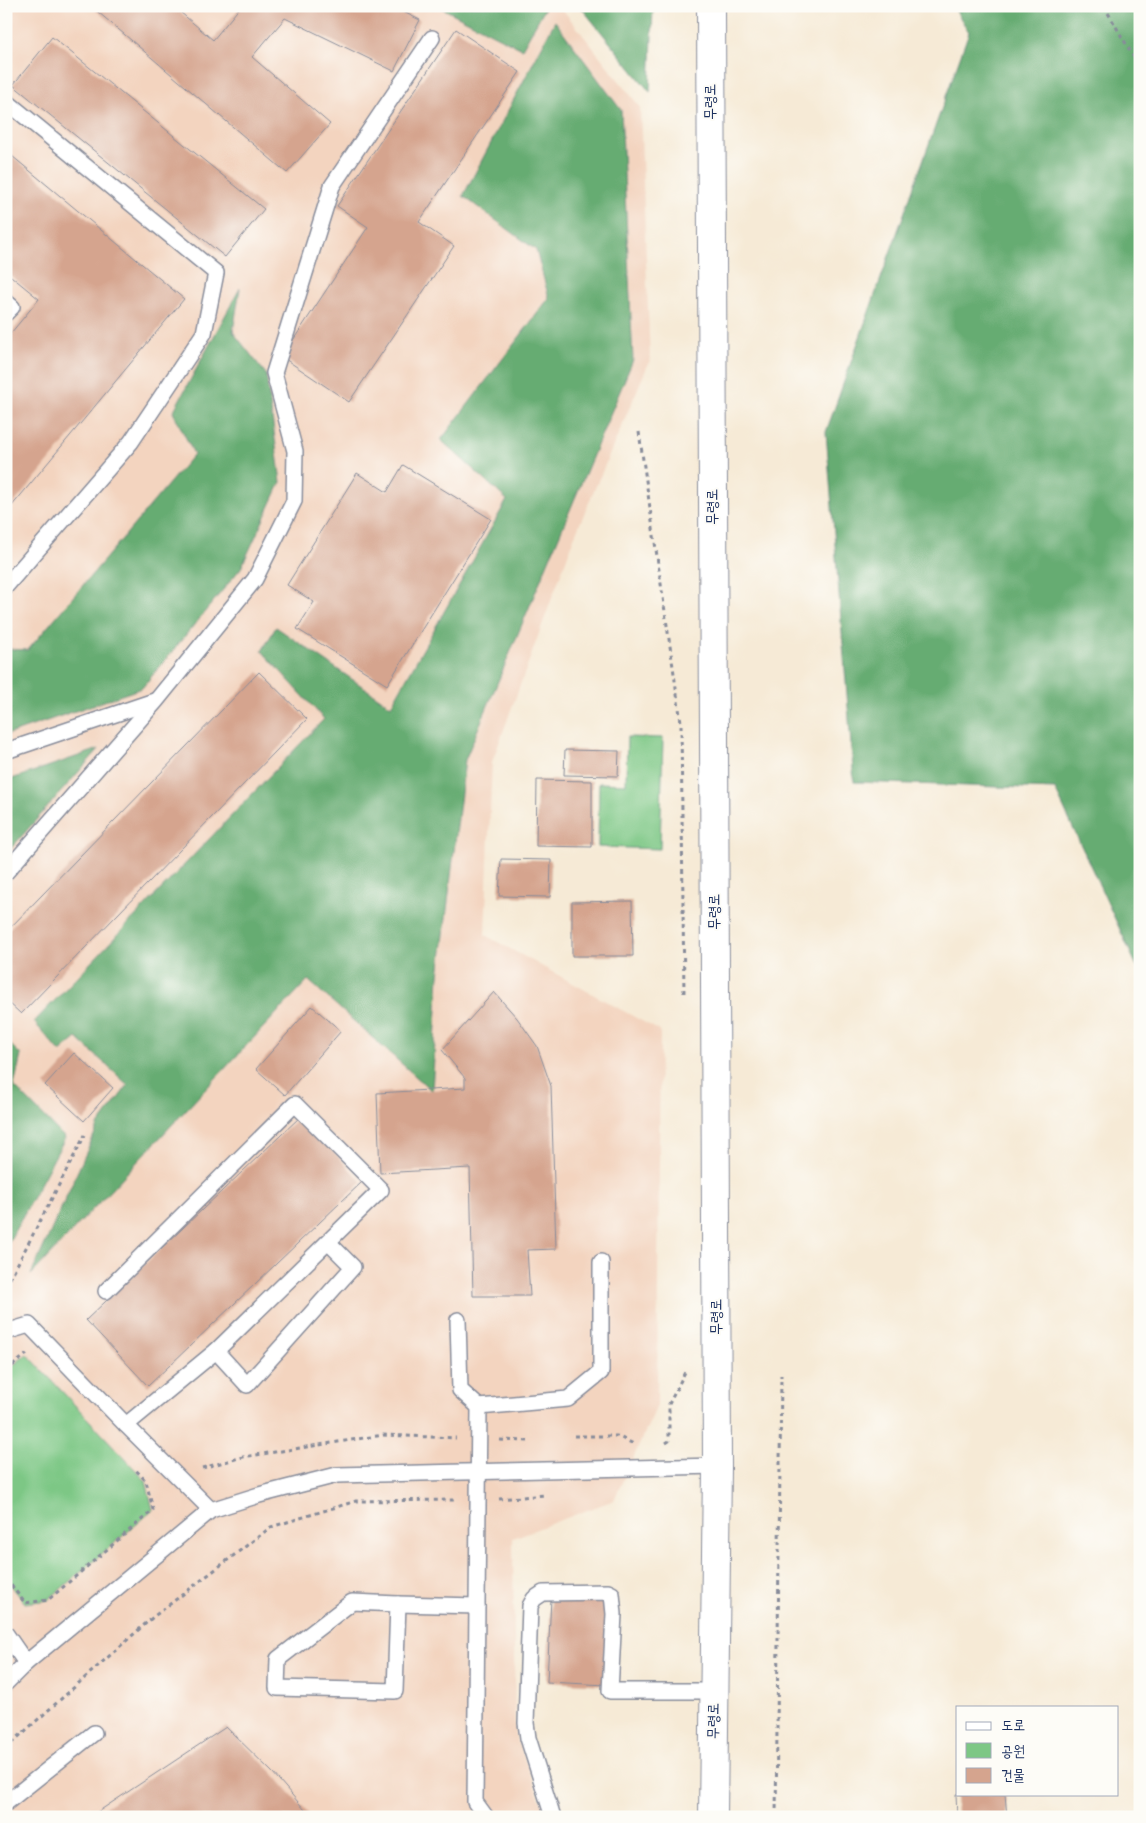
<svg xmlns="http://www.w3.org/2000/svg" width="1146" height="1823" font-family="Mynerve,'Poor Story',sans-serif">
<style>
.built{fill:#f3d4bf}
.green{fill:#7dc785;stroke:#4c7b72}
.forest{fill:#66ac72;stroke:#406e68}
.building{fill:#d5a48e}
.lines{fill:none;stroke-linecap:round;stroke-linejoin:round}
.lane-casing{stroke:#888c9a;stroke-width:18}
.secondary-casing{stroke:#888c9a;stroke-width:30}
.path{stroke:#888c9a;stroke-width:3;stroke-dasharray:4 4;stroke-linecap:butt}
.lane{stroke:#fff;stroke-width:15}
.secondary{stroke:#fff;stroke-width:28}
.labels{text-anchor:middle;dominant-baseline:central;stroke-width:4;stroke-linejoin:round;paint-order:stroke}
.street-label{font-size:15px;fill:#1b2f5e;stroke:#fdfcf7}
</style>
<rect width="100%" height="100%" fill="#fdfcf7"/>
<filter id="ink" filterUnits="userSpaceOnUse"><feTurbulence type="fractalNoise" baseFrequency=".02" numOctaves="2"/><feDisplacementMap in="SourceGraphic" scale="10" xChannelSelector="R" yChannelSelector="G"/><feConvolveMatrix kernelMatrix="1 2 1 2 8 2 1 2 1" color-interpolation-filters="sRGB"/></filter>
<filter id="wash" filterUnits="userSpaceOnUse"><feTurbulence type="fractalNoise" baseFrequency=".0096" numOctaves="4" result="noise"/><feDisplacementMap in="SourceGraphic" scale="20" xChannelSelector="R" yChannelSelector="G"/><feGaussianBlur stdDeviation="1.12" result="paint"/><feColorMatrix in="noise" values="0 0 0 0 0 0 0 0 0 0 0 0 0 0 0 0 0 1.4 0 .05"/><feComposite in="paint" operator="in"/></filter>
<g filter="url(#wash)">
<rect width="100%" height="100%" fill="#f6ead6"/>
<polygon class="built" points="6,6 555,6 563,10 640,107 650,360 575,535 492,762 485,935 660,1031 657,1406 614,1500 513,1538 515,1734 547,1817 6,1817"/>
<g class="green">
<polygon points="627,737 663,738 660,849 598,847 599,783 626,784"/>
<polygon points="27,1354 146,1481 153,1510 48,1600 25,1603 6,1579 6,1371"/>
</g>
<g class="forest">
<polygon points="438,6 546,6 522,49"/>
<polygon points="580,6 653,6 650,92"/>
<polygon points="953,6 1140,6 1140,973 1055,789 854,782 826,432 969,32"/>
<polygon points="555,21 621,110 633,360 465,760 439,976 432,1091 308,980 31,1275 99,1124 128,1085 77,1038 60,1052 34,1022 324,719 262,651 276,627 391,706 507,500 441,440 549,298 536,250 463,196"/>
<polygon points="240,288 233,332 266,374 281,482 241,568 142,688 6,735 6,649 28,650 194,454 173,412"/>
<polygon points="99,749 6,854 6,781"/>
<polygon points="6,1040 21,1055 14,1086 65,1138 6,1247"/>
</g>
<g id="blocks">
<g class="building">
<polygon points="91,6 173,6 213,40 241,6 391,6 420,20 394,71 285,18 252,57 330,124 287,173"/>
<polygon points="456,29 520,72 419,222 454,246 349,402 282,357 368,227 337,206"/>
<polygon points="52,37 264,209 225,257 13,85"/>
<polygon points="6,151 184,299 6,513 6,339 39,299 6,272"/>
<polygon points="403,465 491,519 387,685 297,629 314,602 287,585 357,473 387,492"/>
<polygon points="259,672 307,719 21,1014 6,1000 6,932"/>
<polygon points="565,750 619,751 618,776 564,775"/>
<polygon points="537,780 592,781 592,847 536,846"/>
<polygon points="501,859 551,860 550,897 499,896"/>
<polygon points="632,901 633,956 572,956 572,902"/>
<polygon points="494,992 517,1018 537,1046 551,1086 556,1249 527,1250 530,1296 473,1296 470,1168 380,1173 377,1093 465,1088 465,1078 442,1050"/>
<polygon points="312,1006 341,1031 285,1095 256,1069"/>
<polygon points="74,1053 113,1088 84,1121 45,1085"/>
<polygon points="300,1117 362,1182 148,1386 86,1320"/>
<polygon points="551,1598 610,1600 607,1685 547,1682"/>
<polygon points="226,1727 273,1773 311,1817 90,1817"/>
<polygon points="956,1794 1005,1794 1007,1817 957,1817"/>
</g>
</g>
</g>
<g filter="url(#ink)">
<use href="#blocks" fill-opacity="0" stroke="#888c9a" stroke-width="1"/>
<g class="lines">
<defs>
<g id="lane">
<polyline points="6,101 216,273 204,333 131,442 6,586"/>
<polyline points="6,302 12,307 6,313"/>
<polyline points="6,751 154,701"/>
<polyline points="6,872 156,701 255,579 294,501 295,451 274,373 332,186 432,38"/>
<polyline points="106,1291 295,1104 381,1190 216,1351 126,1425 211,1510"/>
<polyline points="458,1320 460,1390 479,1407"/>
<polyline points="6,1332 29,1325 126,1425"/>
<polyline points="216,1351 247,1385 353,1267 328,1242"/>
<polygon points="352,1602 398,1604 395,1691 277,1688 278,1659"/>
<polyline points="398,1604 477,1606"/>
<polyline points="6,1634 26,1663"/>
<polyline points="6,1683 26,1663 211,1510 259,1495 337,1475 717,1466"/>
<polyline points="6,1803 94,1733"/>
<polyline points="486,1817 475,1802 479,1407 568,1399 601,1372 601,1262"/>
<polyline points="553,1817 528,1738 526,1723 530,1606 534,1599 543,1593 608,1592 612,1594 614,1614 610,1691 715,1691"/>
</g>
<polyline id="secondary" points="711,6 717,1466 713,1817"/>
</defs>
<use href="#lane" class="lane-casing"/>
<use href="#secondary" class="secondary-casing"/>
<g class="path">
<polyline points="1104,6 1140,68"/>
<polyline points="639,432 681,722 684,997"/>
<polyline points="6,1286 85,1135"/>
<polyline points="6,1371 27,1354"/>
<polyline points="574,1436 617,1436 634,1444"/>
<polyline points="500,1440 529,1441"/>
<polyline points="666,1443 669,1441 669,1404 686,1370"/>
<polyline points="202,1468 243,1457 383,1435 456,1438"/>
<polyline points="499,1499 545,1495"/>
<polyline points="6,1579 25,1603 48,1600 153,1510 146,1481 134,1468"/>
<polyline points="6,1748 153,1617 271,1527 356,1501 456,1500"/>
<polyline points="776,1817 781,1375"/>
</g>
<use href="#lane" class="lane"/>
<use href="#secondary" class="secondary"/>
</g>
</g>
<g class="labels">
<g class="street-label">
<text transform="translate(711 102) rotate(-90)">무령로</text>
<text transform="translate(713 507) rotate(-90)">무령로</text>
<text transform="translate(715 912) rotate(-90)">무령로</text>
<text transform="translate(717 1317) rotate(-90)">무령로</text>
<text transform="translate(714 1721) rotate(-89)">무령로</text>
</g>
</g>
<rect width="1146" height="1823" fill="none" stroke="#fdfcf7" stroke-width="25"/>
<rect x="956" y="1706" width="162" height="90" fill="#fdfcf7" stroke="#a3aaba"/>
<rect x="966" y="1722" width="25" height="8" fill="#ffffff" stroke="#a3aaba"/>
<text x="1001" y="1730" font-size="15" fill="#1b2f5e">도로</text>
<rect x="966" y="1743" width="25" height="15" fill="#7dc785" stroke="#a3aaba"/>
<text x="1001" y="1756" font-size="15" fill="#1b2f5e">공원</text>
<rect x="966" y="1768" width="25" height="15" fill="#d5a48e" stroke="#a3aaba"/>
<text x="1001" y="1780" font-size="15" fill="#1b2f5e">건물</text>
</svg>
